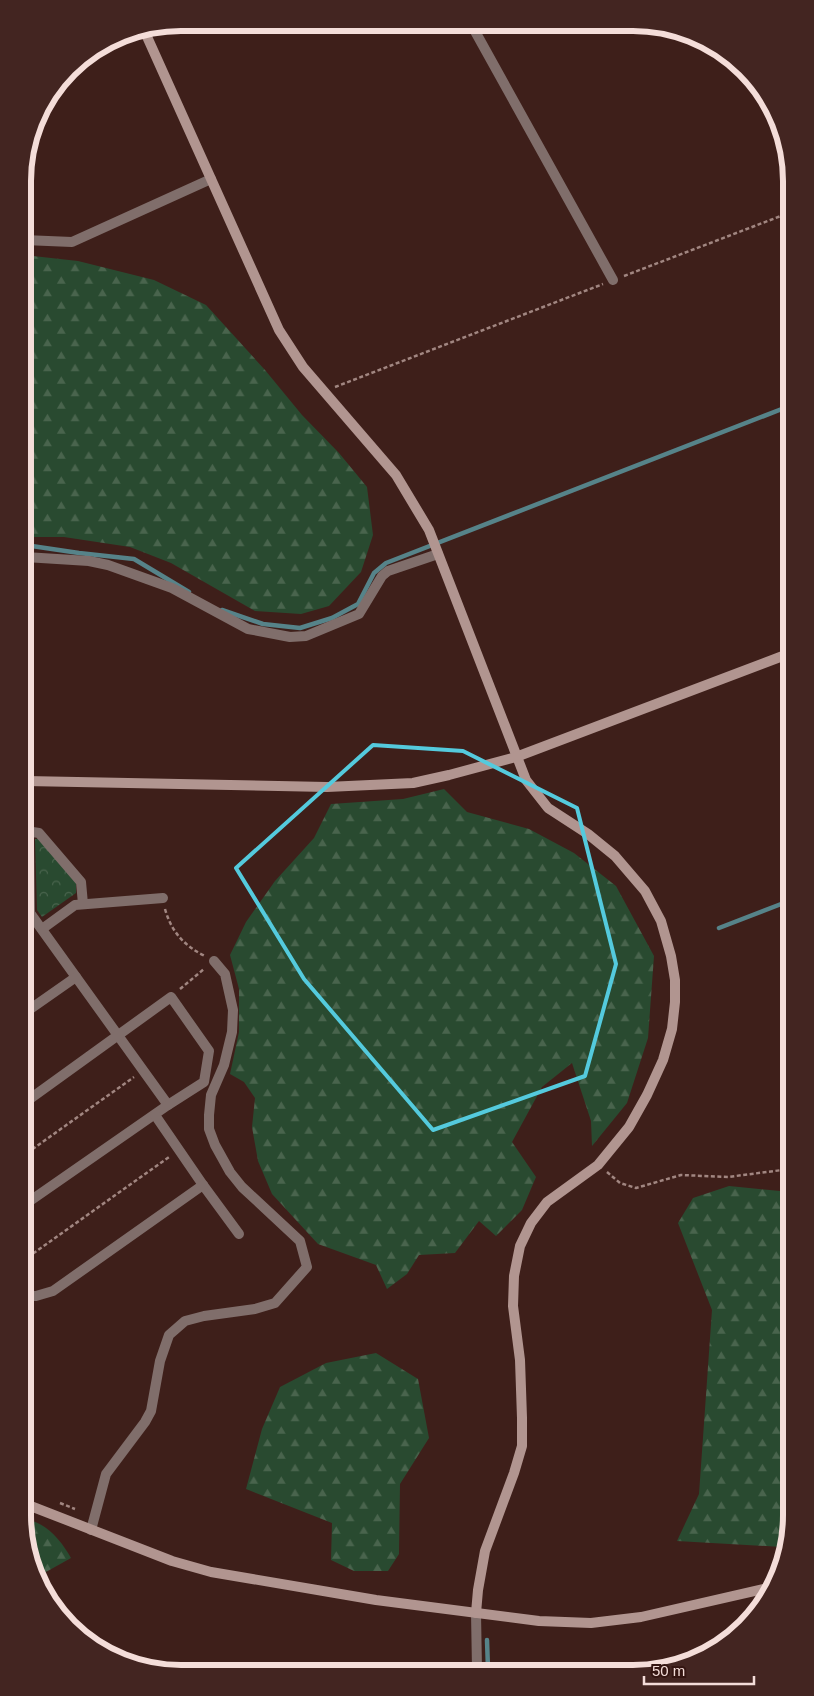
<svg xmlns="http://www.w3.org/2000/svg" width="814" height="1696" font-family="Helvetica,sans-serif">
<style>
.forest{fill:url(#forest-firs)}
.park{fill:url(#park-crowns)}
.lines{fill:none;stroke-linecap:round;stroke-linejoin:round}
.stream{stroke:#568389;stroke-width:4.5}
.path{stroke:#a18681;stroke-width:2.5;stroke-dasharray:4 2.5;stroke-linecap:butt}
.street{stroke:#806e6b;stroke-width:10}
.secondary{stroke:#b19590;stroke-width:10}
.marked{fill:none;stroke:#54cadd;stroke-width:4;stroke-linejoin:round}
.rim{fill:none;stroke:#f4ddd9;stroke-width:6}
</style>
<defs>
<pattern id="forest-firs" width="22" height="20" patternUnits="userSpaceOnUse" patternTransform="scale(1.25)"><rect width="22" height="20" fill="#294a30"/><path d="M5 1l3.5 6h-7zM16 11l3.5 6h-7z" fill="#49644d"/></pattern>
<pattern id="park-crowns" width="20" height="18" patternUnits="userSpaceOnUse" patternTransform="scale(1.25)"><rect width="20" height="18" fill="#294a30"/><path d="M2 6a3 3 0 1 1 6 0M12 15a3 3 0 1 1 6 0" fill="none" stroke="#49644d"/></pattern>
</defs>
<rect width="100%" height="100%" fill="#3e1f1a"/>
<g class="forest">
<polygon points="24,255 78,261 154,280 206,305 265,370 302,415 339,453 367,487 373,535 361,572 329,606 301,614 255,611 171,563 130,547 64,537 25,537"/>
<polygon points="444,789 467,812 529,829 574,853 616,886 654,956 648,1038 627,1103 592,1146 591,1121 572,1063 542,1087 512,1142 536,1177 522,1210 496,1236 479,1221 455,1253 419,1255 407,1274 387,1289 376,1265 318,1244 272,1194 258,1161 252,1127 255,1098 244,1082 230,1074 239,1032 239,989 230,955 246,922 275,881 314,838 331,804 403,799"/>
<polygon points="729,1186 790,1192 791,1525 786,1546 782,1547 677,1541 699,1494 712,1310 678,1223 693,1198"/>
<polygon points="376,1353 418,1379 429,1438 400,1484 399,1554 388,1571 354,1571 331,1560 332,1523 246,1489 262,1429 280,1387 326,1363"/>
<path d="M28 1520C47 1523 62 1542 71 1558L37 1577 28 1556Z"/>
</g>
<polygon class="park" points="35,839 40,839 76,883 76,893 42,917 37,910"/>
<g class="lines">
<g class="stream">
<polyline points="25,545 79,553 134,559 189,592"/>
<polyline points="222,610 263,624 300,628 332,618 358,604 374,573 386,563 787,407"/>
<polyline points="719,928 789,901"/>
<polyline points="487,1640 488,1669"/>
</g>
<g class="path">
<polyline points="624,276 786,214"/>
<polyline points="335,387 603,284"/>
<path d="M165 909C171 931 184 946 205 956"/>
<polyline points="180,989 204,969"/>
<polyline points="27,1153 134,1077"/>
<polyline points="607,1172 620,1183 636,1188 681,1175 728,1177 790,1169"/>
<polyline points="27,1255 31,1255 169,1157"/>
<polyline points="60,1503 75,1509"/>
</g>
<g class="street">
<polyline points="471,24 613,280"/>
<polyline points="24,240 72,242 211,179"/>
<polyline points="25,557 89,561 108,565 172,588 248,629 290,637 306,636 359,614 382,576 388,571 438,554"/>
<polyline points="26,831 39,833 81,882 83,904"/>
<polyline points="29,831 29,781"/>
<polyline points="29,841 30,913"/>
<polyline points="26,916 30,913 168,1105"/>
<polyline points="42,929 75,905 163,898"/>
<polyline points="26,1012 76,977"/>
<polyline points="27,1101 171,997 209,1051 204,1082 168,1105 27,1203"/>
<polyline points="155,1115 203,1185 239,1234"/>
<polyline points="27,1296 36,1296 53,1291 203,1185"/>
<polyline points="91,1530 106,1474 145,1422 151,1411 160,1361 169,1335 185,1321 204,1316 255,1309 275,1303 307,1267 300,1241 242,1187 230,1172 215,1145 209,1129 209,1115 211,1095 224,1065 232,1032 233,1010 225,974 214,961"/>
<polyline points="476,1613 477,1669"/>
</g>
<g class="secondary">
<polyline points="144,30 279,330 303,367 396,475 429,530 526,780 548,808 588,834 615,856 645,891 661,921 671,956 675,980 675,1002 672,1029 663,1060 647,1095 629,1127 598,1165 547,1202 531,1223 520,1246 514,1276 513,1306 520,1360 522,1418 522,1446 514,1473 485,1551 478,1590 476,1613"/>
<polyline points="26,781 327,787 413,783 449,775 516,757 788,654"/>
<polyline points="28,1505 172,1561 211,1572 376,1600 539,1621 591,1623 641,1617 772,1587"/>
</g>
</g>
<path class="marked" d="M373 745 463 751 577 808 616 964 585 1076 433 1130 304 979 236 868Z"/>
<path d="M0 0H814V1696H0ZM181 31H633A150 150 0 0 1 783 181V1515A150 150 0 0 1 633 1665H181A150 150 0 0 1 31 1515V181A150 150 0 0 1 181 31Z" fill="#432521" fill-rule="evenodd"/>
<path class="rim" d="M181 31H633A150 150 0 0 1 783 181V1515A150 150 0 0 1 633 1665H181A150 150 0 0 1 31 1515V181A150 150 0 0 1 181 31Z"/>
<path d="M644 1676v8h110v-8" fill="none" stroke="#f4ddd9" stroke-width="2.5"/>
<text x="652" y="1676" font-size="15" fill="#f4ddd9" stroke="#341511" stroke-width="4" paint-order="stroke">50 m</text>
</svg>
